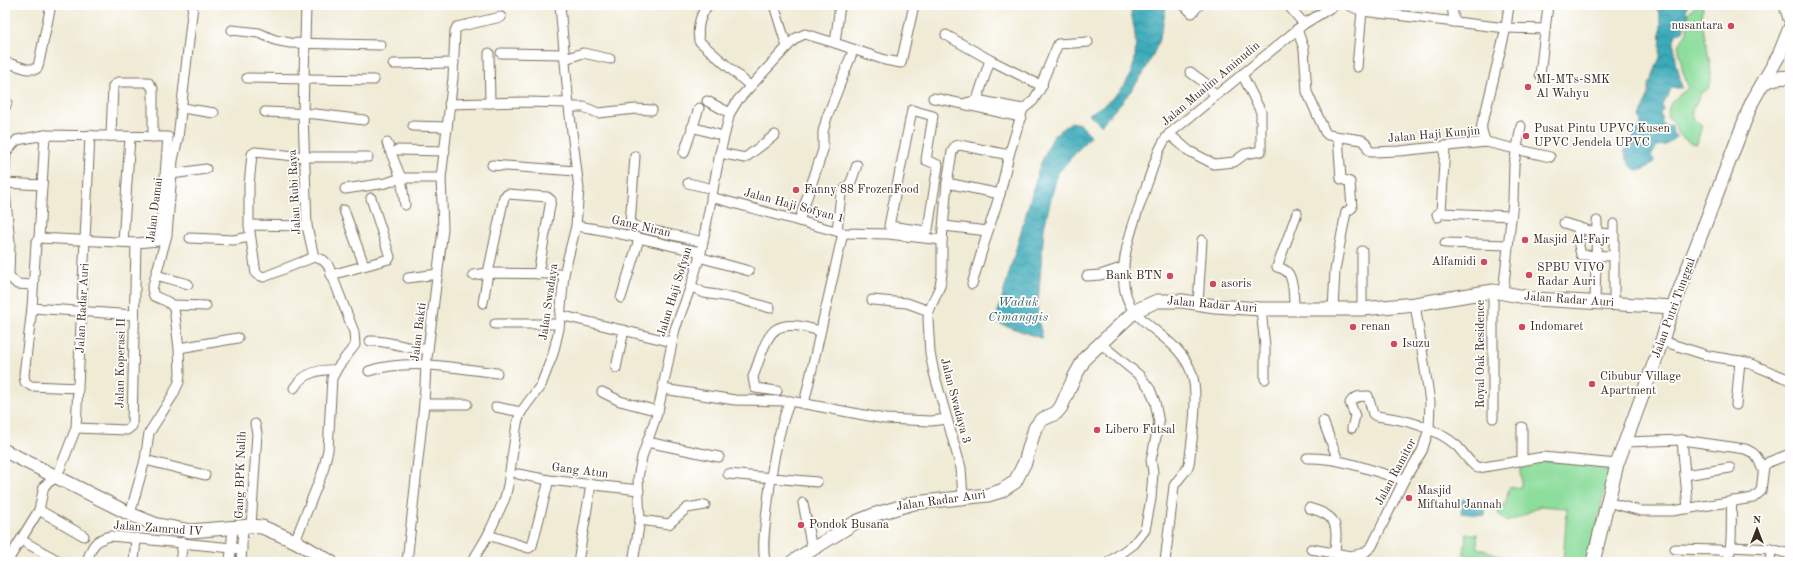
<svg xmlns="http://www.w3.org/2000/svg" width="1795" height="567" font-family="'Old Standard TT',serif">
<style>
.garden{fill:#8ddd9c;stroke:#64845d}
.water{fill:url(#water-waves);stroke:#3b6a6c}
.lines{fill:none;stroke-linecap:round;stroke-linejoin:round}
.street-casing{stroke:#7a6e5e;stroke-width:11}
.secondary-casing{stroke:#7a6e5e;stroke-width:15}
.street{stroke:#fff;stroke-width:9}
.secondary{stroke:#fff;stroke-width:13}
.poi-dot{fill:#d1495b;stroke:#fff;stroke-width:1.5}
.labels{text-anchor:middle;dominant-baseline:central;stroke-width:3.5;stroke-linejoin:round;paint-order:stroke}
.poi-label{font-size:12px;fill:#3b2a1e;stroke:#fff;text-anchor:start}
.street-label{font-size:12px;fill:#3b2a1e;stroke:#fff}
.water-label{font-size:13px;font-style:italic;fill:#3b6464;stroke:#fff}
</style>
<defs>
<pattern id="water-waves" width="16" height="10" patternUnits="userSpaceOnUse"><rect width="16" height="10" fill="#3baab9"/><path d="M0 5q4-4 8 0t8 0" fill="none" stroke="#338b96"/></pattern>
</defs>
<rect width="100%" height="100%" fill="#fff"/>
<filter id="ink" filterUnits="userSpaceOnUse"><feTurbulence type="fractalNoise" baseFrequency=".025" numOctaves="2"/><feDisplacementMap in="SourceGraphic" scale="8" xChannelSelector="R" yChannelSelector="G"/><feConvolveMatrix kernelMatrix="1 2 1 2 8 2 1 2 1" color-interpolation-filters="sRGB"/></filter>
<filter id="wash" filterUnits="userSpaceOnUse"><feTurbulence type="fractalNoise" baseFrequency=".012" numOctaves="4" result="noise"/><feDisplacementMap in="SourceGraphic" scale="16" xChannelSelector="R" yChannelSelector="G"/><feGaussianBlur stdDeviation="0.9" result="paint"/><feColorMatrix in="noise" values="0 0 0 0 0 0 0 0 0 0 0 0 0 0 0 0 0 1.4 0 .05"/><feComposite in="paint" operator="in"/></filter>
<g filter="url(#wash)">
<rect width="100%" height="100%" fill="#f0ebd5"/>
<g class="garden">
<path d="M1695 5H1701L1703 7C1699 32 1717 71 1709 89L1701 92 1692 111 1693 119 1702 125 1697 144 1690 143 1677 133 1675 123 1667 116C1670 96 1677 100 1688 87L1683 72 1678 45 1687 32 1688 14Z"/>
<polygon points="1521,460 1612,464 1587,562 1463,562 1466,534 1477,534 1478,548 1510,559 1563,561 1567,508 1540,506 1518,518 1506,522 1498,513 1499,504 1505,505 1509,488 1521,487"/>
</g>
<g class="water">
<path d="M1130 5H1166C1160 59 1137 86 1101 125L1089 114C1122 95 1139 76 1135 35 1134 25 1131 15 1130 5Z"/>
<path d="M1653 5H1688L1686 10 1688 14 1683 31 1677 33C1670 43 1678 52 1675 63L1678 69 1682 88H1671L1668 97 1665 99 1662 104 1663 110 1660 112 1662 122 1665 126 1672 125 1673 133 1677 137 1666 145 1657 146 1651 157 1654 160 1653 164C1649 166 1645 169 1641 170 1632 173 1623 155 1625 148L1631 144 1635 131 1639 129 1641 124 1640 117 1649 93V85L1660 57 1661 22 1659 12Z"/>
<polygon points="1071,122 1080,124 1091,135 1058,173 1051,199 1044,228 1037,317 1043,339 995,322 1040,165 1054,135"/>
<polygon points="1462,499 1486,502 1485,516 1461,513"/>
</g>
</g>
<g filter="url(#ink)">
<g class="lines">
<defs>
<g id="street">
<path d="M708 5C700 15 697 28 699 41L750 86"/>
<polyline points="840,5 835,43 885,60 901,63 914,5"/>
<polyline points="1184,5 1192,13 1199,5"/>
<polyline points="1288,5 1304,24"/>
<polyline points="1348,5 1362,11 1506,28 1545,29"/>
<polyline points="1452,5 1454,22"/>
<polyline points="1297,29 1304,49 1307,92 1325,132 1328,135 1362,140 1366,143 1368,149 1371,152 1399,151 1486,142 1550,157"/>
<polyline points="232,30 259,33 275,40 290,43 381,45"/>
<polyline points="946,35 990,60 1042,86"/>
<polyline points="787,47 796,38 805,34 835,43"/>
<polyline points="489,53 490,103"/>
<polyline points="501,53 564,54"/>
<polyline points="565,59 583,53 610,59"/>
<polyline points="5,62 27,69 36,69 38,67 51,5"/>
<polyline points="393,64 454,63"/>
<polyline points="1357,67 1362,11"/>
<polyline points="1190,72 1205,83 1215,95"/>
<polyline points="1540,75 1548,5"/>
<polyline points="247,78 374,80"/>
<path d="M933 98C963 103 991 111 1021 117"/>
<polyline points="707,101 730,113"/>
<polyline points="966,103 977,100 1023,109"/>
<polyline points="449,104 526,102 569,103"/>
<polyline points="975,106 990,60"/>
<polyline points="5,107 7,103"/>
<polyline points="569,107 584,107 598,113 636,109 652,110"/>
<polyline points="182,108 214,113"/>
<polygon points="912,110 933,116 926,160 938,165 928,229 926,231 889,226"/>
<polyline points="265,112 316,114 364,120"/>
<polyline points="413,126 447,127"/>
<polyline points="692,127 723,136"/>
<polyline points="1169,134 1189,151 1214,164 1234,162 1245,154 1261,151 1261,112 1242,74"/>
<polyline points="45,135 39,238 36,243 32,308 24,375 25,382 31,386 78,388"/>
<polyline points="111,136 113,86 118,82 148,82 153,89 153,137"/>
<path d="M1486 142C1481 131 1480 125 1485 114L1506 28 1509 5"/>
<polyline points="387,143 401,178 405,205"/>
<polyline points="397,150 445,151"/>
<polyline points="684,153 699,108"/>
<polyline points="720,153 745,158 775,135"/>
<polyline points="635,156 630,225 703,242"/>
<polyline points="492,165 576,171"/>
<polyline points="5,170 6,152 17,140 45,135 168,137 160,238 158,241 136,243 39,238"/>
<polyline points="172,174 206,169"/>
<polyline points="5,183 42,185"/>
<polyline points="688,183 713,189"/>
<polyline points="947,183 1000,194 1009,155"/>
<polyline points="345,189 386,183 401,178 441,178"/>
<polyline points="5,192 10,242 9,276 17,284 33,285"/>
<polyline points="711,197 843,233 888,234 942,240"/>
<polyline points="344,210 364,265"/>
<polyline points="1441,213 1511,216"/>
<polyline points="1438,217 1437,214 1441,213 1445,146"/>
<polyline points="799,221 823,150 823,132 827,117 853,51"/>
<polyline points="1564,223 1596,233 1614,234"/>
<polyline points="1614,224 1614,303"/>
<polyline points="249,225 307,226"/>
<path d="M576 226C618 231 659 244 701 252"/>
<polyline points="944,226 988,231 1000,194"/>
<polyline points="1578,227 1579,246 1581,255 1614,256"/>
<polyline points="837,231 841,194 851,182 857,165"/>
<polyline points="190,238 233,240 250,237"/>
<polyline points="123,242 130,137"/>
<polyline points="1445,243 1508,245"/>
<polyline points="314,257 264,277 256,274 249,225 249,185 252,154 255,152 305,157 368,157"/>
<polyline points="699,257 749,271"/>
<polyline points="156,275 188,284"/>
<polyline points="331,275 389,259 390,257 371,198"/>
<polyline points="473,275 488,273 564,274"/>
<polyline points="1087,276 1100,275 1124,267"/>
<polyline points="408,278 438,274"/>
<polyline points="972,284 988,231"/>
<polyline points="691,286 704,293 736,298 770,308"/>
<polyline points="1493,291 1493,418"/>
<polyline points="1503,293 1513,201 1514,164 1521,126"/>
<polyline points="621,298 639,239"/>
<polyline points="872,300 907,303 929,311"/>
<polyline points="1595,302 1597,221"/>
<polyline points="483,303 488,273 504,197 508,194 547,197 551,200 538,274"/>
<polyline points="1198,304 1202,240"/>
<polyline points="172,305 206,306"/>
<polyline points="32,308 134,315"/>
<polyline points="1261,309 1265,347 1265,379"/>
<path d="M1294 309C1294 301 1294 276 1286 271 1284 269 1280 268 1277 267L1297 213"/>
<polyline points="1362,309 1362,251"/>
<polyline points="1333,310 1335,270 1346,212 1352,208 1350,182 1341,179 1338,137"/>
<polyline points="560,315 672,342"/>
<polyline points="495,324 559,324"/>
<path d="M370 341C392 340 405 350 428 349"/>
<polyline points="1662,341 1709,356 1746,362 1790,380"/>
<polyline points="1101,344 1140,376 1150,389 1155,402 1159,423 1151,460 1153,472 1151,499 1145,530 1134,544 1109,562"/>
<polyline points="179,348 238,338"/>
<polyline points="616,368 624,330"/>
<path d="M369 371C409 358 456 368 497 373"/>
<path d="M294 388C304 373 318 369 336 370"/>
<polyline points="663,389 735,400 790,401 885,419 931,421 947,419"/>
<path d="M777 391 755 388 753 377C769 334 768 315 820 331"/>
<polyline points="602,392 620,401 658,411"/>
<polyline points="424,404 467,404"/>
<polyline points="804,404 843,233"/>
<polyline points="1736,405 1740,361"/>
<polyline points="496,407 521,412"/>
<polyline points="1323,421 1338,460"/>
<polyline points="1522,427 1522,461"/>
<polyline points="76,428 127,430 132,426 136,243"/>
<path d="M1352 428 1355 416 1350 403C1354 396 1361 396 1368 396L1373 414 1376 416C1404 419 1435 427 1457 446 1464 453 1469 463 1478 468L1543 457 1617 464"/>
<polyline points="1682,440 1688,509"/>
<polyline points="647,442 719,457"/>
<path d="M1625 442 1682 440 1745 449C1756 453 1758 458 1762 468"/>
<path d="M1307 458C1340 457 1372 471 1404 480"/>
<polyline points="145,460 205,475"/>
<polyline points="518,474 549,480 639,490"/>
<polyline points="728,474 817,482"/>
<polyline points="1685,475 1730,468"/>
<polyline points="963,498 961,468 934,373 930,353 928,319 929,311 940,286 942,274 942,240 947,183 952,152 955,146 960,145 1009,155 1023,109 1033,101 1042,86 1043,80 1058,44 1088,42"/>
<polyline points="1607,502 1641,511 1672,511 1753,498 1761,491 1764,466 1769,462 1790,454"/>
<polyline points="803,503 812,549"/>
<path d="M1309 508C1339 516 1337 525 1335 553"/>
<polyline points="39,510 84,536"/>
<polyline points="130,514 145,460 149,433 173,395 179,382 180,373 179,348 174,308 168,302 154,296 152,289 167,235 173,160 178,138 193,5"/>
<polyline points="640,520 669,524 687,508 705,505"/>
<polyline points="251,526 257,433 255,424"/>
<polyline points="488,535 529,548 532,546 549,480"/>
<polyline points="21,540 57,560"/>
<polyline points="295,541 323,471 328,450 332,378 338,367 355,345 354,332 328,265 323,260 314,257 307,226 303,113 306,5"/>
<polyline points="1731,547 1771,549 1790,554"/>
<polyline points="1311,549 1351,556"/>
<polyline points="1675,549 1718,550 1730,552"/>
<polyline points="7,562 39,510 44,486 56,477 60,469 76,428 90,135"/>
<path d="M87 562C91 547 95 539 111 536L242 549"/>
<polyline points="134,562 136,538"/>
<polyline points="180,562 183,542"/>
<polyline points="230,562 233,528"/>
<polyline points="241,562 243,527"/>
<polyline points="407,562 424,404 426,366 443,229 441,178 453,78 455,31 457,27 501,17"/>
<polyline points="472,562 488,535 505,498 508,485 517,423 521,412 541,385 553,354 559,329 564,274 576,226 579,189 569,107 560,5"/>
<polyline points="578,562 591,485"/>
<polyline points="633,562 640,520 638,478 642,457 658,411 675,329 691,286 701,252 720,153 730,113 738,100 787,47 774,5"/>
<path d="M765 562C762 545 765 527 767 510 771 473 776 436 790 401"/>
<path d="M1165 562 1174 486C1178 478 1186 473 1189 464 1192 440 1199 396 1192 374 1182 344 1154 334 1135 312 1108 279 1135 221 1146 187 1153 169 1157 149 1169 134L1304 24 1335 5"/>
<polyline points="1348,562 1351,556 1364,553 1372,546 1404,480 1422,451 1429,429 1430,402 1415,304"/>
<path d="M1726 562C1734 546 1730 521 1732 501"/>
<polyline points="1770,562 1771,549"/>
</g>
<g id="secondary">
<polyline points="1786,5 1790,19"/>
<polyline points="1763,83 1776,78 1790,77"/>
<polyline points="5,451 130,514 157,525 190,531 251,526 262,527 295,541 331,562"/>
<polyline points="792,562 856,522 876,514 914,503 988,495 1001,491 1015,482 1025,462 1035,428 1041,420 1056,413 1061,407 1075,376 1085,358 1135,311 1157,301 1182,301 1215,306 1261,309 1362,309 1415,304 1493,291 1535,299 1673,307"/>
<polyline points="1593,562 1617,464 1654,364 1673,307 1752,102 1779,55 1790,28"/>
</g>
</defs>
<use href="#street" class="street-casing"/>
<use href="#secondary" class="secondary-casing"/>
<use href="#street" class="street"/>
<use href="#secondary" class="secondary"/>
</g>
</g>
<g class="poi-dot">
<circle cx="1731" cy="26" r="4"/>
<circle cx="1528" cy="87" r="4"/>
<circle cx="1526" cy="136" r="4"/>
<circle cx="796" cy="190" r="4"/>
<circle cx="1525" cy="240" r="4"/>
<circle cx="1484" cy="262" r="4"/>
<circle cx="1529" cy="275" r="4"/>
<circle cx="1170" cy="276" r="4"/>
<circle cx="1213" cy="284" r="4"/>
<circle cx="1353" cy="327" r="4"/>
<circle cx="1522" cy="327" r="4"/>
<circle cx="1394" cy="344" r="4"/>
<circle cx="1592" cy="384" r="4"/>
<circle cx="1097" cy="430" r="4"/>
<circle cx="1409" cy="498" r="4"/>
<circle cx="801" cy="525" r="4"/>
</g>
<g class="labels">
<g class="poi-label">
<text x="1723" y="26" text-anchor="end">nusantara</text>
<text x="1536" y="80">MI-MTs-SMK<tspan x="1536" dy="14">Al Wahyu</tspan></text>
<text x="1534" y="129">Pusat Pintu UPVC Kusen<tspan x="1534" dy="14">UPVC Jendela UPVC</tspan></text>
<text x="804" y="190">Fanny 88 FrozenFood</text>
<text x="1533" y="240">Masjid Al-Fajr</text>
<text x="1476" y="262" text-anchor="end">Alfamidi</text>
<text x="1537" y="268">SPBU VIVO<tspan x="1537" dy="14">Radar Auri</tspan></text>
<text x="1162" y="276" text-anchor="end">Bank BTN</text>
<text x="1221" y="284">asoris</text>
<text x="1361" y="327">renan</text>
<text x="1530" y="327">Indomaret</text>
<text x="1402" y="344">Isuzu</text>
<text x="1600" y="377">Cibubur Village<tspan x="1600" dy="14">Apartment</tspan></text>
<text x="1105" y="430">Libero Futsal</text>
<text x="1417" y="491">Masjid<tspan x="1417" dy="14">Miftahul Jannah</tspan></text>
<text x="809" y="525">Pondok Busana</text>
</g>
<g class="street-label">
<text transform="translate(1211 84) rotate(-40)">Jalan Mualim Aminudin</text>
<text transform="translate(1434 135) rotate(-5)">Jalan Haji Kunjin</text>
<text transform="translate(295 192) rotate(-93)">Jalan Rubi Raya</text>
<text transform="translate(794 206) rotate(15)">Jalan Haji Sofyan 1</text>
<text transform="translate(155 210) rotate(-83)">Jalan Damai</text>
<text transform="translate(641 227) rotate(13)">Gang Niran</text>
<text transform="translate(675 292) rotate(-73)">Jalan Haji Sofyan</text>
<text transform="translate(1569 300) rotate(4)">Jalan Radar Auri</text>
<text transform="translate(549 302) rotate(-82)">Jalan Swadaya</text>
<text transform="translate(1212 305) rotate(5)">Jalan Radar Auri</text>
<text transform="translate(83 308) rotate(-87)">Jalan Radar Auri</text>
<text transform="translate(1674 308) rotate(-70)">Jalan Putri Tunggal</text>
<text transform="translate(419 332) rotate(-83)">Jalan Bakti</text>
<text transform="translate(1481 354) rotate(-90)">Royal Oak Residence</text>
<text transform="translate(121 363) rotate(-89)">Jalan Koperasi II</text>
<text transform="translate(955 401) rotate(75)">Jalan Swadaya 3</text>
<text transform="translate(580 471) rotate(7)">Gang Atun</text>
<text transform="translate(1396 472) rotate(-62)">Jalan Ramitor</text>
<text transform="translate(241 475) rotate(-88)">Gang BPK Nalih</text>
<text transform="translate(941 501) rotate(-8)">Jalan Radar Auri</text>
<text transform="translate(158 529) rotate(4)">Jalan Zamrud IV</text>
</g>
<g class="water-label">
<text x="1018" y="302">Waduk<tspan x="1018" dy="15">Cimanggis</tspan></text>
</g>
</g>
<rect width="1795" height="567" fill="none" stroke="#fff" stroke-width="20"/>
<g transform="translate(1757 529)" stroke="#ffffff" stroke-width="3" paint-order="stroke">
<path d="M0-3L7 15L0 10L-7 15Z" fill="#3b2a1e"/>
<text y="-6" font-size="11" font-weight="bold" text-anchor="middle" fill="#3b2a1e">N</text>
</g>
</svg>
